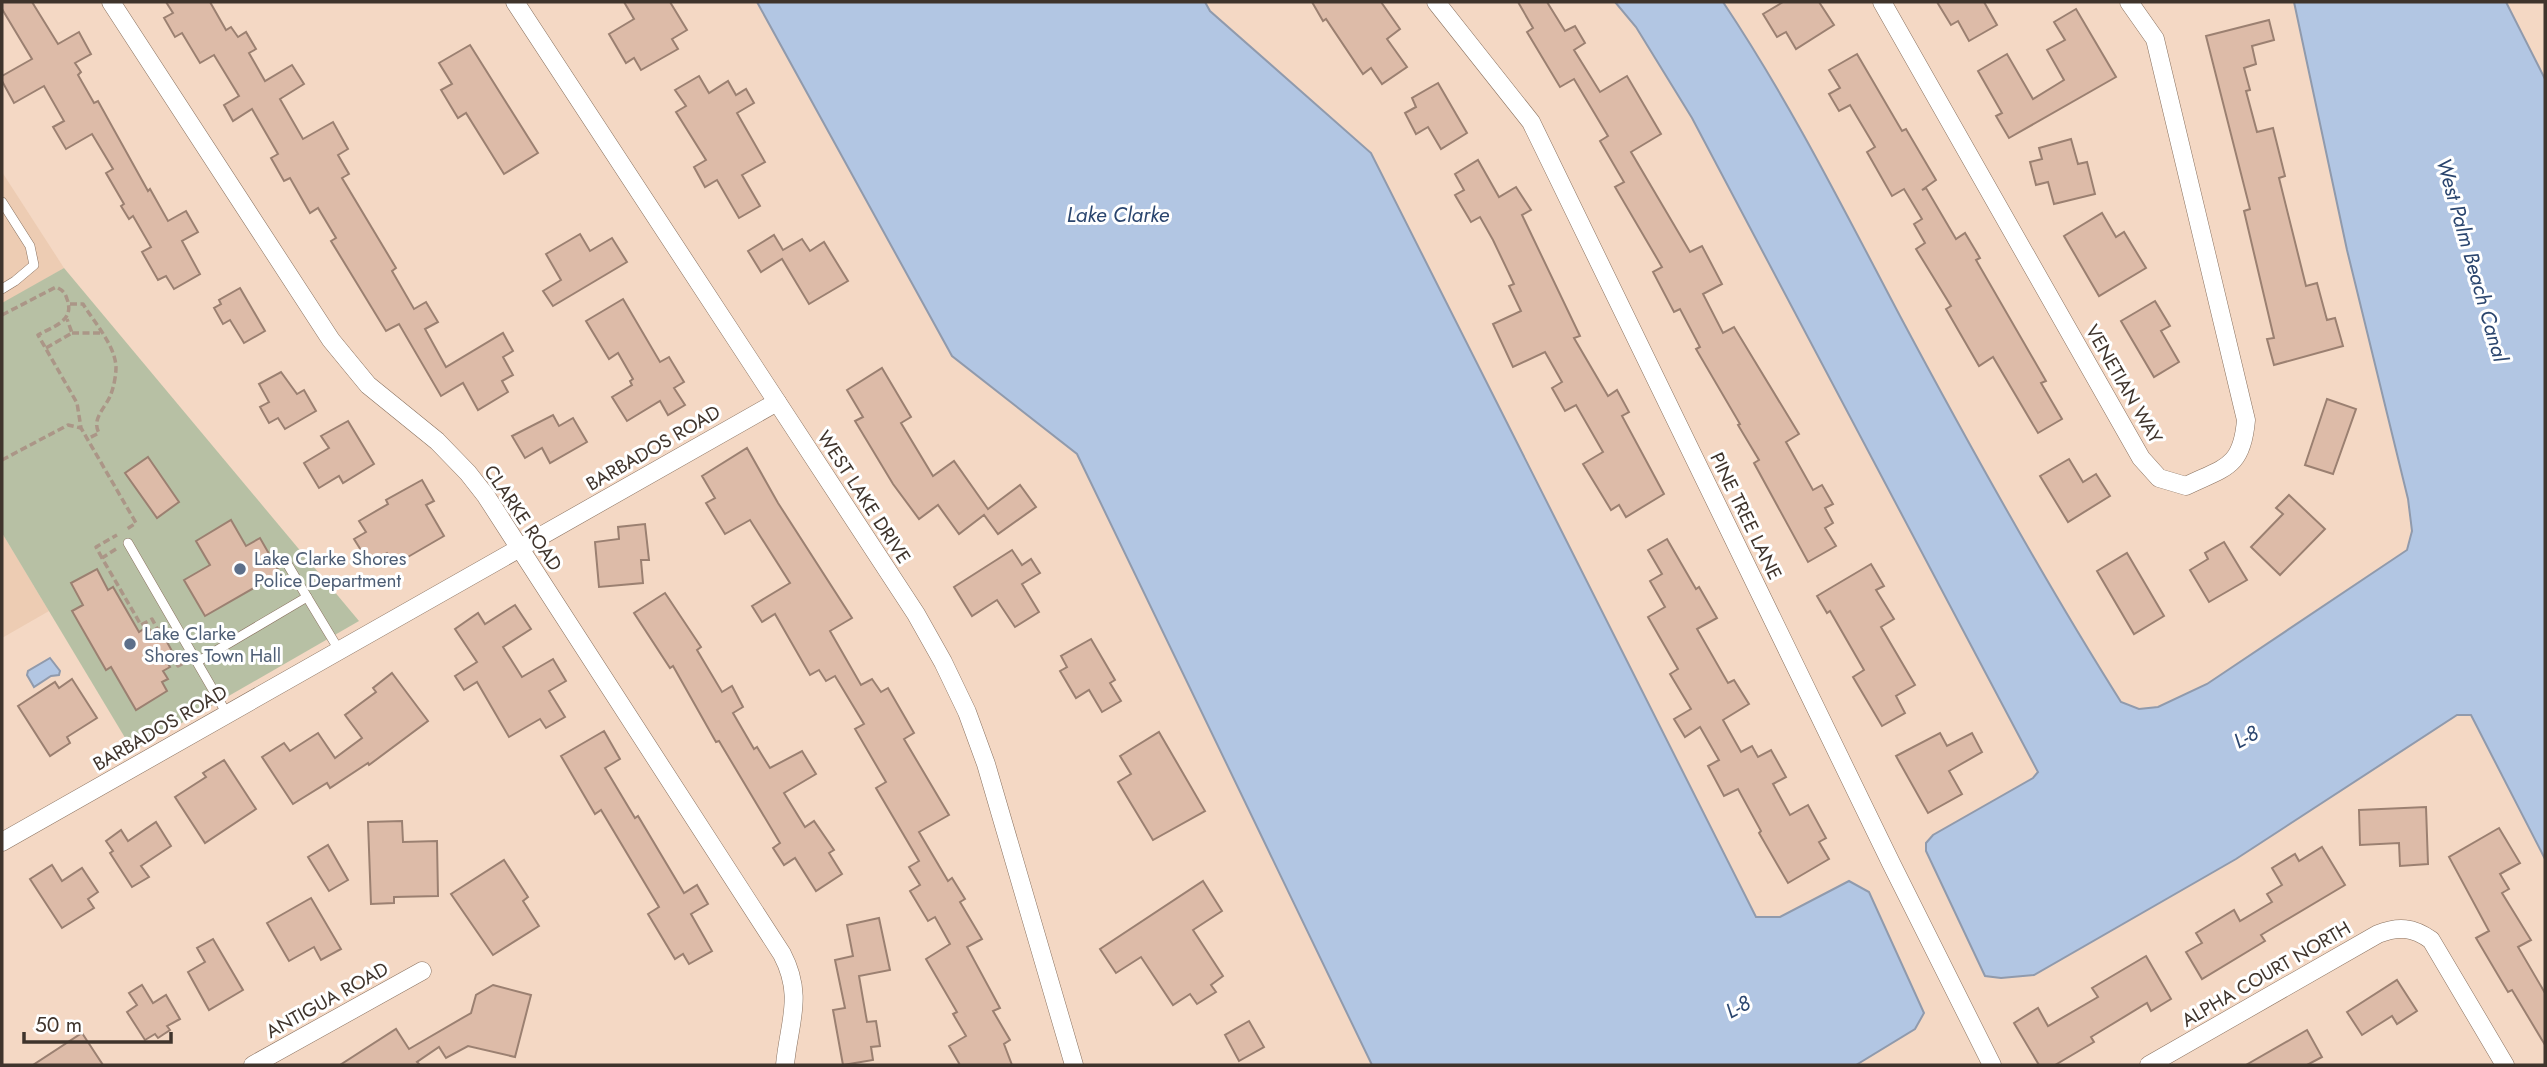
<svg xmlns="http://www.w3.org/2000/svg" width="2547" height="1067" font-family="Jost,sans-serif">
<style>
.built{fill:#edccb3}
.green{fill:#b7c0a4}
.water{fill:#b2c6e3;stroke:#909aac;stroke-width:2}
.building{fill:#ddbba8;stroke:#9b8071;stroke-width:2}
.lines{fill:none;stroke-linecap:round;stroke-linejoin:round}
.lane-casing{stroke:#89715f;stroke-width:10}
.street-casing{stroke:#89715f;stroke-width:19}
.path{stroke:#ab9687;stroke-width:3.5;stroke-dasharray:7 3.5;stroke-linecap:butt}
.lane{stroke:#fff;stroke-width:9}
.street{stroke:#fff;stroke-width:18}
.service-dot{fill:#5c6f8a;stroke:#fff;stroke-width:2.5}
.labels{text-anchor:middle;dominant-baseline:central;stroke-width:6;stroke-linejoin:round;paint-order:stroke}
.street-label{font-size:19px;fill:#3f342c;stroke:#fff}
.service-label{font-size:19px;fill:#4e5e75;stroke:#fff;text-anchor:start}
.water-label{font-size:21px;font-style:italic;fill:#2a456e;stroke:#fff}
</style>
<rect width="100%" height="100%" fill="#f4d8c4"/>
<g class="built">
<polygon points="2,172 64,268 2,304"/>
<polygon points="2,533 49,611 2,638"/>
</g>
<polygon class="green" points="64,268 359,621 133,751 2,533 2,303"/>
<g class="water">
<polygon points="757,2 1205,2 1210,11 1371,153 1756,917 1780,917 1849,881 1869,892 1924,1013 1915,1029 1856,1065 1372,1065 1077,454 952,356"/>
<path d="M1615 2H1723C1790 102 1844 210 1900 316 1970 447 2042 577 2121 702L2139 709 2158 707 2207 684 2407 550 2412 531 2408 499 2347 250 2294 2H2506L2545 79V859L2471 715H2457L2236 859 2034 975 2001 978 1985 976 1926 851V843L1933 835 2033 778 2038 772 1692 118 1636 27Z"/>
<polygon points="50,658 60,671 59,675 51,676 34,687 27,675 28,671"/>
</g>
<g class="building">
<polygon points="2,2 32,2 58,44 79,32 91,54 75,63 81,72 78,75 94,103 98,101 148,191 150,189 168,221 186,211 198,232 182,241 200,274 174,289 166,276 158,280 142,252 151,247 133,216 129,219 121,206 124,204 106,173 113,169 92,134 66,149 53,127 64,121 44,86 14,103 2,81 2,76 32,59 2,9"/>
<polygon points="166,2 210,2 226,30 231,27 238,37 246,32 256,49 249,53 265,81 292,65 304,84 280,99 303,139 333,122 348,149 338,155 349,174 342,178 396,268 392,271 414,309 426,302 438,322 425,329 446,367 503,333 513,351 503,357 513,375 502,381 508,392 478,410 463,383 441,396 399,324 386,331 331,241 336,238 318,208 310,213 290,178 284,181 271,158 278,154 252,109 233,121 224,105 239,96 214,55 200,63 182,33 175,37 164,18 173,13"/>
<polygon points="624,2 670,2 687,30 672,39 678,49 641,70 634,58 626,63 609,34 634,19"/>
<polygon points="1312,2 1381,2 1400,29 1387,39 1407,67 1382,84 1371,68 1363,74 1326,19 1323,21"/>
<polygon points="1518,2 1547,2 1565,31 1575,26 1585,43 1574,50 1600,92 1627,76 1661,134 1631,152 1690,252 1702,246 1722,284 1703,294 1723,333 1734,327 1799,434 1786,442 1813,490 1822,485 1833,504 1825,508 1833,523 1825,528 1836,546 1808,562 1754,463 1759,460 1738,425 1740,424 1696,349 1700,347 1680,309 1674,312 1653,272 1662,267 1615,187 1624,182 1600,141 1608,136 1574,79 1560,87 1527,32 1533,28"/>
<polygon points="1783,2 1819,2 1834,25 1796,49 1786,32 1777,37 1763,14"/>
<polygon points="1937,2 1984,2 1997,25 1969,41 1958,21 1951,25"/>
<polygon points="2076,9 2116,77 2009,138 1996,116 2002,113 1978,71 2007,54 2033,99 2064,80 2047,50 2065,40 2054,22"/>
<polygon points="2269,20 2274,40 2252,46 2256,64 2244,68 2250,90 2246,91 2257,132 2273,128 2285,176 2279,178 2306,286 2317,283 2327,320 2335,318 2343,346 2274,365 2267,339 2274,338 2244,211 2250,209 2206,36"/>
<polygon points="470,45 538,153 504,174 466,113 458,118 441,90 452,84 439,63"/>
<polygon points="1857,54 1902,131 1906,129 1936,180 1922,190 1926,188 1956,239 1965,233 1980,258 1976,260 2046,381 2041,383 2062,419 2038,433 1993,357 1979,366 1946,309 1951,306 1916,249 1925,243 1914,224 1922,219 1904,189 1892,196 1867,152 1875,147 1850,105 1839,111 1829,94 1840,88 1829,70"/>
<polygon points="699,76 709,93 728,81 736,95 746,89 754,103 737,113 765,162 742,175 760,206 739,218 717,180 705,187 694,167 706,160 676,112 686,106 675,90"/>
<polygon points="1438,83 1467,133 1441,149 1428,127 1416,134 1405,113 1416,107 1412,98"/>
<polygon points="2071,139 2078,164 2087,162 2095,194 2054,204 2048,182 2036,185 2030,162 2042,159 2039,148"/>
<polygon points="1478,160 1499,197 1516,187 1531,210 1522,215 1580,336 1574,338 1608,396 1617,390 1629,412 1622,416 1664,494 1626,517 1619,505 1611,510 1583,464 1603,452 1576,405 1565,411 1552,388 1562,382 1545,352 1513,367 1493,324 1521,311 1509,286 1514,284 1493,240 1480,217 1471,222 1455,195 1464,190 1455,174"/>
<polygon points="2102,213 2116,237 2124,232 2146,268 2099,296 2064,236"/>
<polygon points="580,234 590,251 612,238 627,262 553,306 543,291 561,280 546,254"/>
<polygon points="774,235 783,250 802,239 810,251 824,242 848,281 809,304 782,259 761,272 748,251"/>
<polygon points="240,288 265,331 244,343 230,320 223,324 214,308 221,304 219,300"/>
<polygon points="623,299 660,362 669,357 684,382 674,388 685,405 668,415 660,401 627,421 612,397 632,385 630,381 633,379 618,353 609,359 586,321"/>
<polygon points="2155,301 2170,326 2161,331 2179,362 2154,377 2121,321"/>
<polygon points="882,368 911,417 901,423 933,476 954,461 988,509 1020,485 1036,507 998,534 984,515 959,534 938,505 919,519 893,484 855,421 863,417 847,390"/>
<polygon points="281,372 297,394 304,390 316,411 285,429 278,418 269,423 260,407 269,402 259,384"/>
<polygon points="2327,399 2356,409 2333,474 2305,465"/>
<polygon points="553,415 559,426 573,418 587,442 550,463 542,448 525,458 512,436"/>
<polygon points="348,421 374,464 343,483 339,476 319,488 304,463 329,448 321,436"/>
<polygon points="747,448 778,503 852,618 830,631 861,685 872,679 881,692 888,688 914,733 904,739 949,815 919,832 948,881 952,878 965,899 960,902 982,939 967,947 1000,1008 993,1011 1010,1040 1004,1044 1012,1065 960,1065 949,1046 966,1036 953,1014 957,1012 926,959 950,944 935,917 928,921 910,891 920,885 909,867 919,861 876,788 886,782 855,729 864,724 835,676 826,681 819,670 810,675 775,614 762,622 752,606 790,583 750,520 725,534 706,503 715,498 702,476"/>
<polygon points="148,457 179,502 157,518 125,473"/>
<polygon points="2069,459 2083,482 2096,474 2110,496 2068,522 2040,476"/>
<polygon points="422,480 434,501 426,505 444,536 394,565 387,553 369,563 354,539 366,532 359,521 388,504 386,500"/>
<polygon points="2289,495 2325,529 2280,575 2251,547 2283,514 2276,508"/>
<polygon points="231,520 246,546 260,538 280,573 205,616 184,580 210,565 196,541"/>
<polygon points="645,524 649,560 641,560 643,583 599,587 595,542 619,539 618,527"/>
<polygon points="1667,539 1696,589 1699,587 1717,618 1697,629 1728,683 1734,680 1749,704 1723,720 1741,752 1752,746 1758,757 1771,750 1786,777 1773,784 1790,815 1808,805 1826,838 1819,842 1829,859 1788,883 1759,833 1761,831 1738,789 1724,796 1708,766 1719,760 1700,727 1685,737 1674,719 1691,709 1670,674 1678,669 1648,617 1665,607 1650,581 1662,574 1648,550"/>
<polygon points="2224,542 2247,580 2209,602 2190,570 2208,559 2205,553"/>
<polygon points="1012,550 1022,565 1031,559 1040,573 1022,584 1039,612 1015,627 997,600 972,616 954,587"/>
<polygon points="2127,553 2164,616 2134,634 2097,571"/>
<polygon points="1871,564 1884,586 1876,590 1894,619 1881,627 1915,685 1896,696 1905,713 1882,726 1853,677 1864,670 1830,611 1827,613 1817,596"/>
<polygon points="97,569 108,590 113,587 139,632 148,626 155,638 162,633 172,651 163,656 170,667 163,671 168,679 162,682 167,691 136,710 111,667 106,670 72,611 83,605 71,583"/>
<polygon points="665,593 701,647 697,650 722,692 732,686 743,707 733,713 754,749 757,747 770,768 802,751 816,774 784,793 805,827 814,821 834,850 829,853 842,874 816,891 795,858 784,865 773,848 780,843 719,741 716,742 673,666 670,668 634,613"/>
<polygon points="515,605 531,629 503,647 522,677 553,659 566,681 549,691 565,717 546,728 540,719 509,737 477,682 464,690 455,676 477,662 455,629 478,613 485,624"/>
<polygon points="1091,639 1115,680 1110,683 1121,701 1102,712 1089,690 1076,698 1060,671 1067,667 1061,656"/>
<polygon points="392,673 428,721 369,765 368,763 330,788 327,783 293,804 262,757 284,743 290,751 318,733 335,758 362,738 345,715 376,692 373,688"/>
<polygon points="72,679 97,718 67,737 70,743 50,756 18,706 55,682 59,688"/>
<polygon points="604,731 620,759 605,768 635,818 638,816 684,893 697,885 708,904 691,914 712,951 689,964 683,954 675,959 648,914 659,907 601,810 595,814 561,756"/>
<polygon points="1159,732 1205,811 1153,840 1118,782 1131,774 1120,756"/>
<polygon points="1940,733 1947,746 1972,733 1982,752 1949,771 1962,794 1928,813 1896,756"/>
<polygon points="224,760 256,809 205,843 175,797 206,777 203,773"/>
<polygon points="2426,807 2428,864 2400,866 2399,843 2360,845 2359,810"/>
<polygon points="402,821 403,842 437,841 438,896 394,897 394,903 371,904 368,822"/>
<polygon points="156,822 171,846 141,866 149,877 132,887 110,853 113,851 106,841 121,830 128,841"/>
<polygon points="2499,828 2520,863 2500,874 2509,889 2502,893 2531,940 2518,947 2545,993 2545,1045 2512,990 2508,992 2476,938 2489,931 2449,857"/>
<polygon points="328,845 348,880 329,891 308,857"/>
<polygon points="2322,847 2345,885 2261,935 2265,941 2202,979 2186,952 2202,943 2196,933 2234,910 2240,921 2272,902 2267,894 2282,885 2272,868 2295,854 2299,861"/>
<polygon points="504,860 528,897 523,901 539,926 493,955 451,894"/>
<polygon points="52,865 62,881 82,868 98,892 88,899 94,908 62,928 30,879"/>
<polygon points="1203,881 1222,911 1193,930 1223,976 1211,985 1216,992 1197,1004 1190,994 1173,1005 1141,957 1116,973 1100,949"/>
<polygon points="311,898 341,949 321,960 314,947 289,961 267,923"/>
<polygon points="879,918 890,970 859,976 867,1022 876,1021 880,1046 871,1047 873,1060 843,1065 833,1010 845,1008 835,960 853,956 847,925"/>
<polygon points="213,939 243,990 209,1010 188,972 205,962 197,948"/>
<polygon points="2146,956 2171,999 2151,1011 2147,1003 2091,1037 2094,1042 2055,1065 2039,1065 2014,1023 2038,1008 2048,1026 2098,997 2092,988"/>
<polygon points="2397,980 2417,1011 2397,1024 2392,1016 2362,1035 2347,1012"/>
<polygon points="142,985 153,1003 166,995 180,1019 167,1026 170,1030 158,1038 155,1034 145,1040 127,1012 137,1005 129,993"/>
<polygon points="493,985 531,995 515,1057 468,1046 446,1058 439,1047 417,1062 420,1065 340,1065 396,1029 409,1049 471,1013 476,995"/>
<polygon points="1249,1021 1264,1047 1239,1061 1225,1035"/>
<polygon points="2307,1030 2322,1057 2307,1065 2246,1065"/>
<polygon points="82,1033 103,1065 33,1065"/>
</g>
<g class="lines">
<defs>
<g id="lane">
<polyline points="2,202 30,246 34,265 15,281 2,289"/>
<polyline points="128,543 227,714"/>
<polyline points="307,597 339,650"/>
<polyline points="197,662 307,597 285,560"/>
</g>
<g id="street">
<path d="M111 2 331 340 368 385 437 441 468 473 486 496 782 954C804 996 789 1022 785 1065"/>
<polyline points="515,2 916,614 943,662 967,712 986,764 1074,1065"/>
<polyline points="1436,2 1531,122 1891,863 1992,1065"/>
<path d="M1882 2 2141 458 2159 478 2186 486C2225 467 2242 468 2246 420L2155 39 2129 2"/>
<polyline points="2,842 777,402"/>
<polyline points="253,1065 422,971"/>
<path d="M2149 1065 2378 934C2398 926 2413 927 2431 940L2505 1065"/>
</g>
</defs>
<use href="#lane" class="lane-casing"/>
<use href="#street" class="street-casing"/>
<g class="path">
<path d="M70 304H83C94 322 115 345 116 367 116 375 114 386 111 394 106 408 91 418 99 433L87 439"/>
<path d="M2 315 56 287C62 290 65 292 67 299 75 321 54 326 38 335L77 403 81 428 136 523 127 529"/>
<polyline points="72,333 101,333"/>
<polyline points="46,348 72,333 67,319"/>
<polyline points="2,460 68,425 81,428"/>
<polyline points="116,549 102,558 141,625 152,619 158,630 163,628"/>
<polyline points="102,558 96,547 117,535"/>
<polyline points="172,655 178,666 184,663"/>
</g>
<use href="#lane" class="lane"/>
<use href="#street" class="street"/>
</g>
<g class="service-dot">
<circle cx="240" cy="569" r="7"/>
<circle cx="130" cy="644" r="7"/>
</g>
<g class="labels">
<g class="street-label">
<text transform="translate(2124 384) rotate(60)">VENETIAN WAY</text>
<text transform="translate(653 448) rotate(-30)">BARBADOS ROAD</text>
<text transform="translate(864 497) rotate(57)">WEST LAKE DRIVE</text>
<text transform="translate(1746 516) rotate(64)">PINE TREE LANE</text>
<text transform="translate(523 518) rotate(56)">CLARKE ROAD</text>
<text transform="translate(160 728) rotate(-30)">BARBADOS ROAD</text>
<text transform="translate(2266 974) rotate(-30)">ALPHA COURT NORTH</text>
<text transform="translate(327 1000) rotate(-29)">ANTIGUA ROAD</text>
</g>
<g class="service-label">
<text x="254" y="558">Lake Clarke Shores<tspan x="254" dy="22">Police Department</tspan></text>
<text x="144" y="633">Lake Clarke<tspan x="144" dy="22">Shores Town Hall</tspan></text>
</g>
<g class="water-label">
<text x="1118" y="215">Lake Clarke</text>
<text transform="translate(2472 260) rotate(74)">West Palm Beach Canal</text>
<text transform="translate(2246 737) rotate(-28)">L-8</text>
<text transform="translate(1738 1007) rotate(-28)">L-8</text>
</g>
</g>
<rect width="2547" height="1067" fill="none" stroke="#3f342c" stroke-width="7"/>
<path d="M24 1032v10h147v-10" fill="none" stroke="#3f342c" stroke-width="3.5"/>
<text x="35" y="1032" font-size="21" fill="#3f342c" stroke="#ffffff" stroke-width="5" paint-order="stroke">50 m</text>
</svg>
